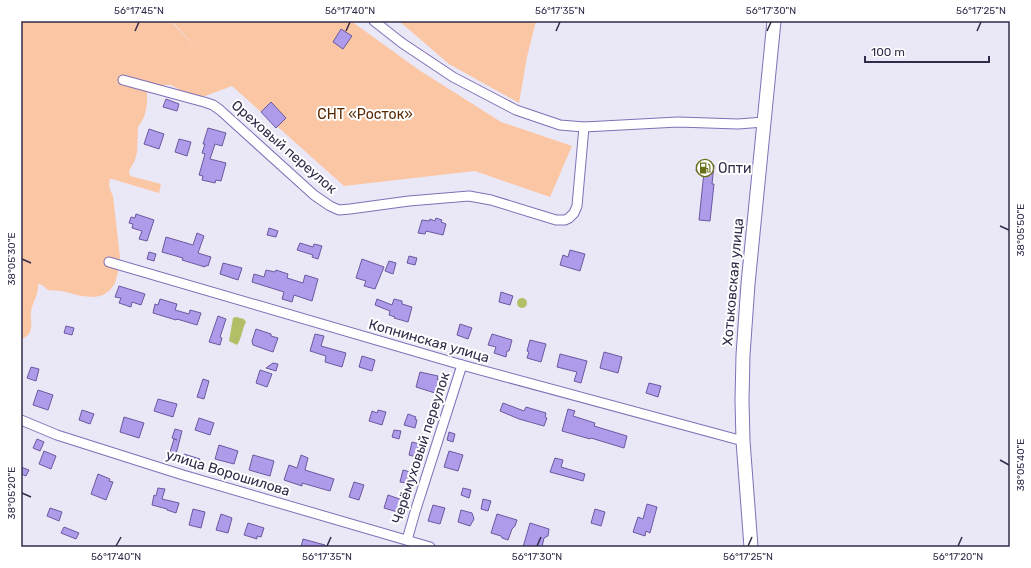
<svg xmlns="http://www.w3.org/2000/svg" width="1031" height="568" font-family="Rubik,sans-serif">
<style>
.green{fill:#fbc6a3}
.water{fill:#b4be66}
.building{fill:#ae9ceb;stroke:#6b599f}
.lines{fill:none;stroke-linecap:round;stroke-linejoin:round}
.street-casing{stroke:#816fb7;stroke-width:11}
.secondary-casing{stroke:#816fb7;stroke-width:15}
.street{stroke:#fff;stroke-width:9}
.secondary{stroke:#fff;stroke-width:13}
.ticks{fill:none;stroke:#322b4a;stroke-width:1.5}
.labels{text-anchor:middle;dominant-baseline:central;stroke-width:4;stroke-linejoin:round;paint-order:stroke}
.park-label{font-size:14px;fill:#572800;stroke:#fff}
.street-label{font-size:14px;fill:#322b4a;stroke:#fff}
.poi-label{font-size:14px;fill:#322b4a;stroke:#fff;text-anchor:start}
.neatline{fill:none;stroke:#322b4a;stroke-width:1.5}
.ticks-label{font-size:10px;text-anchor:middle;fill:#322b4a}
</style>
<rect width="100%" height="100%" fill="#eae7f7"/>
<g class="green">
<path d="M21 21H171L203 56 172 21H351L419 70 501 122 572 146 550 197 475 171 344 186 232 86 205 96H195L191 93 182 91 171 85H155L149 88 147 91V104L145 114 143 119 138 127 137 152 135 160 129 171 130 176 138 178 161 184 159 193 112 179H110C108 186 110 190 113 196L120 257 119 268 115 283 110 290 103 295 95 297 81 296 62 291 48 290 42 285 38 284C39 295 32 302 31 312 30 319 33 325 30 332 28 336 25 337 21 340Z"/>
<polygon points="399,21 536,21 527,57 519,103 449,64"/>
</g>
<g class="water">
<circle cx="522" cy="303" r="5"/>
<path d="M236 317 244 319 246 322C242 329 242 338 237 345L229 341 233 318Z"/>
</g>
<g class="building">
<polygon points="341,29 352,36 343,49 333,42"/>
<polygon points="166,99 179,104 177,111 163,107"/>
<polygon points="271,102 286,118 276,128 261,112"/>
<polygon points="208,128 226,133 222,146 215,144 210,159 226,163 221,181 216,180 215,183 202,180 203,176 199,175 205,154 202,153 205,144 203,144"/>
<polygon points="149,129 164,134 159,149 144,144"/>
<polygon points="179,139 191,142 187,156 175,152"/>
<polygon points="697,164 714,165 712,184 714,184 710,221 699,220 704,172 696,171"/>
<polygon points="136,214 154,220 147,241 139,239 142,231 132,228 133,224 129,223 131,217 135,218"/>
<polygon points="436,218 442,220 441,222 446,224 443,235 426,231 425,234 418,233 422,220 429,221 430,219 435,221"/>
<polygon points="269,228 278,231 276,237 267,235"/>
<polygon points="197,233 204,236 198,253 211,257 208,266 206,265 205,267 182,260 183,258 162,252 166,237 193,245"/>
<polygon points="300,243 313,247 314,244 322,246 318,259 312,257 313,255 297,250"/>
<polygon points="570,250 585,254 580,271 560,265 563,255 568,257"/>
<polygon points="149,252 156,254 154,261 147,259"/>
<polygon points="409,256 417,258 415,265 407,263"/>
<polygon points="362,259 384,267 375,289 364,286 366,281 356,278"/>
<polygon points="389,261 396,263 393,274 385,271"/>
<polygon points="223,263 242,268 238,280 220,274"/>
<polygon points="266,270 275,272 276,270 288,274 287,278 303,283 305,275 318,279 312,301 294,295 292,302 282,299 284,292 252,282 254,274 264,277"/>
<polygon points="119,286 145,294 141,305 132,302 131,307 119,303 121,298 115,297"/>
<polygon points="501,292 513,296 510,305 499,302"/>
<polygon points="160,299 177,304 175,310 189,314 190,310 201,313 197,325 177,319 176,320 153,313 155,304 158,305"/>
<polygon points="377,299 392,305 394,299 402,301 402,304 412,307 408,322 394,318 395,317 389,315 390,311 375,305"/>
<polygon points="218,316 226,319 220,337 222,338 220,345 209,342"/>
<polygon points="460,324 472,328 468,339 457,335"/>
<polygon points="66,326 74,328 72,335 64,333"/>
<polygon points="256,329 271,334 271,336 278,338 273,352 253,345 252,341"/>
<polygon points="315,334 324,336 321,346 346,353 342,367 325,362 326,356 310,351"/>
<polygon points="492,334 512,340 509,351 507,351 506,357 494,353 496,347 488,345"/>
<polygon points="530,340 546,344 541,362 527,358 529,352 527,351"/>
<polygon points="604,352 622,357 618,373 600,368"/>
<polygon points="560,354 587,361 581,383 574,381 577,372 557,367"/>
<polygon points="362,356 375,360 372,371 359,367"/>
<polygon points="273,363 278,364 276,371 266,368"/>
<polygon points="31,367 39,369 36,381 27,378"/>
<polygon points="260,370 272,374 267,387 256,383"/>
<polygon points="420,372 438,376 437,379 444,382 442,389 437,388 435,393 416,387"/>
<polygon points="203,379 209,381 204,399 197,397"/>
<polygon points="649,383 661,386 658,397 646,393"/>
<polygon points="38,390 53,395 48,410 33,405"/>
<polygon points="158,399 177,404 173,417 154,411"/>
<polygon points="503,403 524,411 526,407 546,413 545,417 547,418 544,426 519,419 500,411"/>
<polygon points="568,409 575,411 573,416 595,423 594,426 627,436 624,448 591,438 590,439 562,431"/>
<polygon points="82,410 94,414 90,424 79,420"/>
<polygon points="378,410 386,412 382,425 369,421 372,411 377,413"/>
<polygon points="408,414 416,417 415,419 417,420 415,428 404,425"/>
<polygon points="124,417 144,423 139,438 120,432"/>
<polygon points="199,418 214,423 210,435 195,430"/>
<polygon points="175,429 182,431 176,454 170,452 174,439 177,440 172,438"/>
<polygon points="394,430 401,431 399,439 392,437"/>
<polygon points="449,432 455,434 453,442 447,440"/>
<polygon points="37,439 44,442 40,451 33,448"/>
<polygon points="412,442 423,445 420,458 409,455"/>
<polygon points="219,445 238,451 234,464 215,459"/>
<polygon points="44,451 56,456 51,469 39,464"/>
<polygon points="449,451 463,455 458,471 444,467"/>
<polygon points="184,454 200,459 198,466 182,462"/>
<polygon points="253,455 274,461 270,476 249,470"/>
<polygon points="301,455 308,458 305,470 334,479 330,491 302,483 302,486 284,480 289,465 297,468"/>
<polygon points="555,458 563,460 561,467 585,474 583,481 550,472"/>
<polygon points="21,467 29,470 26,476 21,474"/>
<polygon points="403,470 414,473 412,484 400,482"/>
<polygon points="98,474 110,479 109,481 113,482 106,500 91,494"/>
<polygon points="354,482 364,485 359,500 349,497"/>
<polygon points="158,488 165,489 162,499 179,503 176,513 167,510 167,509 152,505 154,495 156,496"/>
<polygon points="463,488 471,490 469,498 461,495"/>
<polygon points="388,495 408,502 404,514 384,508"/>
<polygon points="483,499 491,501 488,511 481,509"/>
<polygon points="647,504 657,507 650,533 646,531 645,536 633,532 638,517 643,519"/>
<polygon points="433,505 445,508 440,524 428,521"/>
<polygon points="50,508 62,512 59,521 47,516"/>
<polygon points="193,509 205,512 201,528 189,525"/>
<polygon points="595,509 605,512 601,526 591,523"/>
<polygon points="461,510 472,513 474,519 470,526 458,522"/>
<polygon points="221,514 232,518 228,533 216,530"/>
<polygon points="497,514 517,520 515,526 512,529 508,540 502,538 501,536 491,533"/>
<polygon points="248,523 264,528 261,537 257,536 257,539 244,535"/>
<polygon points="530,523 549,529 548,536 544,538 542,547 523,547"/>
<polygon points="64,527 79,533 76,539 61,533"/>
<polygon points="303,539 325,545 325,547 301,547"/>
</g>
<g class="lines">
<defs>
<g id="street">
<polyline points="374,21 402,43 453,77 516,110 560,125 584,127 678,122 738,124 764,122"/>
<polyline points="123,80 204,102 213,105 220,110 314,195 330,206 339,210 350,209 409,201 469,196 491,200 556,220 565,220 569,218 574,213 577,206 584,127"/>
<polyline points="109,262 462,365 743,441"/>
<polyline points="21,420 57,435 183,475 430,547"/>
<polyline points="407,540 415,512 462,365"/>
</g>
<polyline id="secondary" points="751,547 743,441 742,400 743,355 748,284 774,21"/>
</defs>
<use href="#street" class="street-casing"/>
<use href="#secondary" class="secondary-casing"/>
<use href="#street" class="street"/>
<use href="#secondary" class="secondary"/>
</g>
<path class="ticks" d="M135 31 139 22M346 31 350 22M556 31 560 22M767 31 771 22M977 31 981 22M1000 226 1009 230M22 259 31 263M1000 460 1009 465M22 493 31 497M116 546 121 537M327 546 331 537M537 546 541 537M748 546 752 537M958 546 962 537"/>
<defs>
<symbol id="fuel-ring" viewBox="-11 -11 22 22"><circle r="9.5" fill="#fff" stroke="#697018" stroke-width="1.5"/><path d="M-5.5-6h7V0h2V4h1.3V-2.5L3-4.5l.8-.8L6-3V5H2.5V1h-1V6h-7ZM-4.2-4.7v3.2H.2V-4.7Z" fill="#697018"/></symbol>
</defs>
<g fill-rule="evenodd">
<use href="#fuel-ring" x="695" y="158" width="20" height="20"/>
</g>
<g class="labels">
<g class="park-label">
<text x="365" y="114">СНТ «Росток»</text>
</g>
<g class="street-label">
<text transform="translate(284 147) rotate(41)">Ореховый переулок</text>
<text transform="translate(733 282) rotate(-85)">Хотьковская улица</text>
<text transform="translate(429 341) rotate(16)">Копнинская улица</text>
<text transform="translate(421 448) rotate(-72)">Черёмуховый переулок</text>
<text transform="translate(228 473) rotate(17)">улица Ворошилова</text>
</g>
<g class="poi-label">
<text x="718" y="168">Опти</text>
</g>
</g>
<rect width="1031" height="568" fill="none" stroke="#ffffff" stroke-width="44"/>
<path d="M865 56v6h124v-6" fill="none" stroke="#322b4a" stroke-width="2"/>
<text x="871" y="56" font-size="12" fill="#322b4a" stroke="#ffffff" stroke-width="3" paint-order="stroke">100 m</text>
<rect x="22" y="22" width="987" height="524" class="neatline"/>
<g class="ticks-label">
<text x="139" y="14">56°17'45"N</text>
<text x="350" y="14">56°17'40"N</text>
<text x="560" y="14">56°17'35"N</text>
<text x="771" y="14">56°17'30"N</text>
<text x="981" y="14">56°17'25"N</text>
<text transform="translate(1020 230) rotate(-90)" y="4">38°05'50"E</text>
<text transform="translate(11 259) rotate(-90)" y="4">38°05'30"E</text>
<text transform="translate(1020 465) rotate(-90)" y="4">38°05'40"E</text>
<text transform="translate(11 493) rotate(-90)" y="4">38°05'20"E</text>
<text x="116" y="560">56°17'40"N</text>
<text x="327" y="560">56°17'35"N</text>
<text x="537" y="560">56°17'30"N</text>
<text x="748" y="560">56°17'25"N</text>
<text x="958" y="560">56°17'20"N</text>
</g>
</svg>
